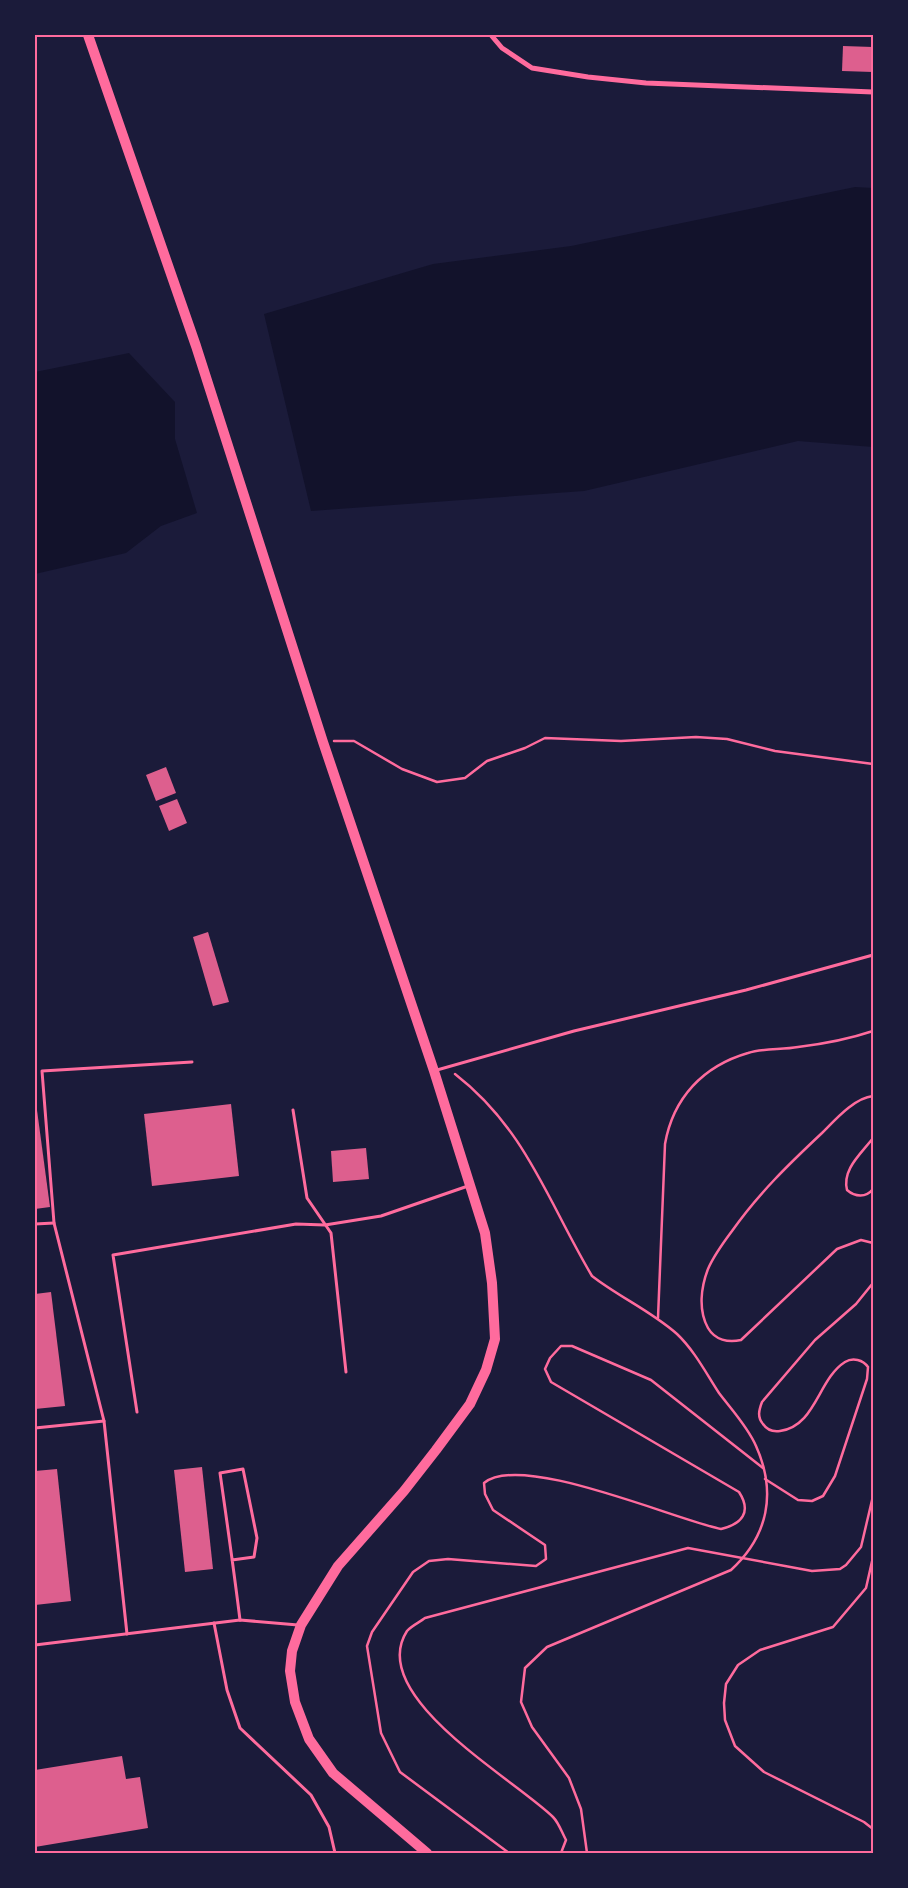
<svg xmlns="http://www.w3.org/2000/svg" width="908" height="1888" font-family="'Golos Text',sans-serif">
<rect width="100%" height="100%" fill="#1b1b3a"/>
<g fill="#12122b">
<path d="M 855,187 L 873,188 L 873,447 L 798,441 L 584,491 L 311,511 L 264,314 L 433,264 L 571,246 Z"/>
<path d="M 129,353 L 175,402 L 175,439 L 197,513 L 161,526 L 126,553 L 35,574 L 35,372 Z"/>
</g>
<g fill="#dd5f8e">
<path d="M 843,46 L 873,47 L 873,72 L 842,71 Z"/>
<path d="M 166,767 L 176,793 L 156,801 L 146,775 Z"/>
<path d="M 177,799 L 187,823 L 169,831 L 159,806 Z"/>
<path d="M 208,932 L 229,1002 L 213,1006 L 193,937 Z"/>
<path d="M 35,1095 L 50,1207 L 35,1209 Z"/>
<path d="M 231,1104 L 239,1176 L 152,1186 L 144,1114 Z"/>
<path d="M 366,1148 L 369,1179 L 333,1182 L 331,1151 Z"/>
<path d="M 51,1292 L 65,1406 L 35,1409 L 35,1294 Z"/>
<path d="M 202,1467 L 213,1569 L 185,1572 L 174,1470 Z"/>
<path d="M 57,1469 L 71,1601 L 35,1605 L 35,1471 Z"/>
<path d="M 122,1756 L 126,1779 L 140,1777 L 148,1828 L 35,1847 L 35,1770 Z"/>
</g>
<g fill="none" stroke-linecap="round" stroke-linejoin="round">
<g stroke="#ff6b9d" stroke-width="2.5">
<path d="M 334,741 L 354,741 L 402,769 L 437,782 L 465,778 L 487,761 L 525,748 L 545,738 L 621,741 L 696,737 L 727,739 L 775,751 L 873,764"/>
<path d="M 455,1074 C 526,1129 548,1202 592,1276 C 619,1297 651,1311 677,1334 C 694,1350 706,1373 719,1393 C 731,1409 748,1427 756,1446 C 777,1493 768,1536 731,1570 L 547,1647 L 525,1668 L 521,1702 L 532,1727 L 569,1778 L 581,1809 L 587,1853"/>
<path d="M 873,1096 C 854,1098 835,1120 822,1133 C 789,1164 758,1194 732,1231 C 723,1243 714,1255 708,1269 C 701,1287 698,1310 708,1328 C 715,1340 728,1343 741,1340 L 837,1249 L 861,1240 L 873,1243"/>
<path d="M 873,1138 C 861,1154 842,1169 847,1190 C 855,1197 866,1198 873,1189"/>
<path d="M 658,1318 L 665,1144 C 673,1098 703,1066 748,1053 C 763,1048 782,1050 798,1047 C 823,1044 849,1039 873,1031"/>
<path d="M 765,1479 L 798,1500 L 812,1501 L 823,1496 L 835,1476 L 867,1379 L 868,1367 C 863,1360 853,1357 845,1362 C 818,1379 816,1426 780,1431 C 773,1432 767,1430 763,1424 C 757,1417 759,1410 762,1402 L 815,1340 L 856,1304 L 873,1283"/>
<path d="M 873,1557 L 866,1588 L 833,1627 L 760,1650 L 738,1665 L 726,1684 L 724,1703 L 725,1720 L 735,1746 L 764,1772 L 864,1822 L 873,1829"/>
<path d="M 509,1853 L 400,1772 L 381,1733 L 367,1646 L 372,1632 L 413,1572 L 429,1561 L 448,1559 L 536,1566 L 546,1559 L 545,1545 L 493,1510 L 485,1494 L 484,1483 C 521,1452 673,1519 721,1529 C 742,1524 752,1512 739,1492 L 551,1382 L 545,1369 L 550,1358 L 561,1346 L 572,1346 L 651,1380 L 763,1468"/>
<path d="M 561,1853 L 566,1840 C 562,1833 559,1823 553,1817 C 516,1780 365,1696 407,1631 C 411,1626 420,1622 425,1618 L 688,1548 L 812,1571 L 840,1569 L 846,1565 L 861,1547 L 873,1496"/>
</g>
<g stroke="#ff6b9d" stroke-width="3">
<path d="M 437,1070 L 574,1031 L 746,990 L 873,955"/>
<path d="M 293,1110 L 307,1198 L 331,1233 L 346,1372"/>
<path d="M 35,1224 L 54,1223"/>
<path d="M 137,1412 L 113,1255 L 296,1224 L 325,1225 L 381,1216 L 468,1186"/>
<path d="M 35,1428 L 104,1421"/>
<path d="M 232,1560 L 254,1557 L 257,1538 L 243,1469 L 220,1473 C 227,1522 234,1571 240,1620"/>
<path d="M 214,1623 L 227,1690 L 240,1728 L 311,1795 L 329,1827 L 335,1853"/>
<path d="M 127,1634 L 104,1421 L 54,1223 L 42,1071 L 192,1062"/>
<path d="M 35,1645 L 240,1620 L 298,1625"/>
</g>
<path stroke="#ff6b9d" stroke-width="5" d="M 491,35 L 502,48 L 532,68 L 588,77 L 646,83 L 873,92"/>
<path stroke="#ff6b9d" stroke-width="10" d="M 88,35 L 196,346 L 323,742 L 434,1071 L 485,1233 L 492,1283 L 495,1339 L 486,1370 L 470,1404 L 436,1450 L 404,1491 L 338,1566 L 301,1625 L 292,1651 L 290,1671 L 295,1702 L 309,1739 L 333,1773 L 427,1853"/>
</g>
<rect width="908" height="1888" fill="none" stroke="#1b1b3a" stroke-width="72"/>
<rect x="36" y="36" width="836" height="1816" fill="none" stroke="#ff6b9d" stroke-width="2"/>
</svg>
